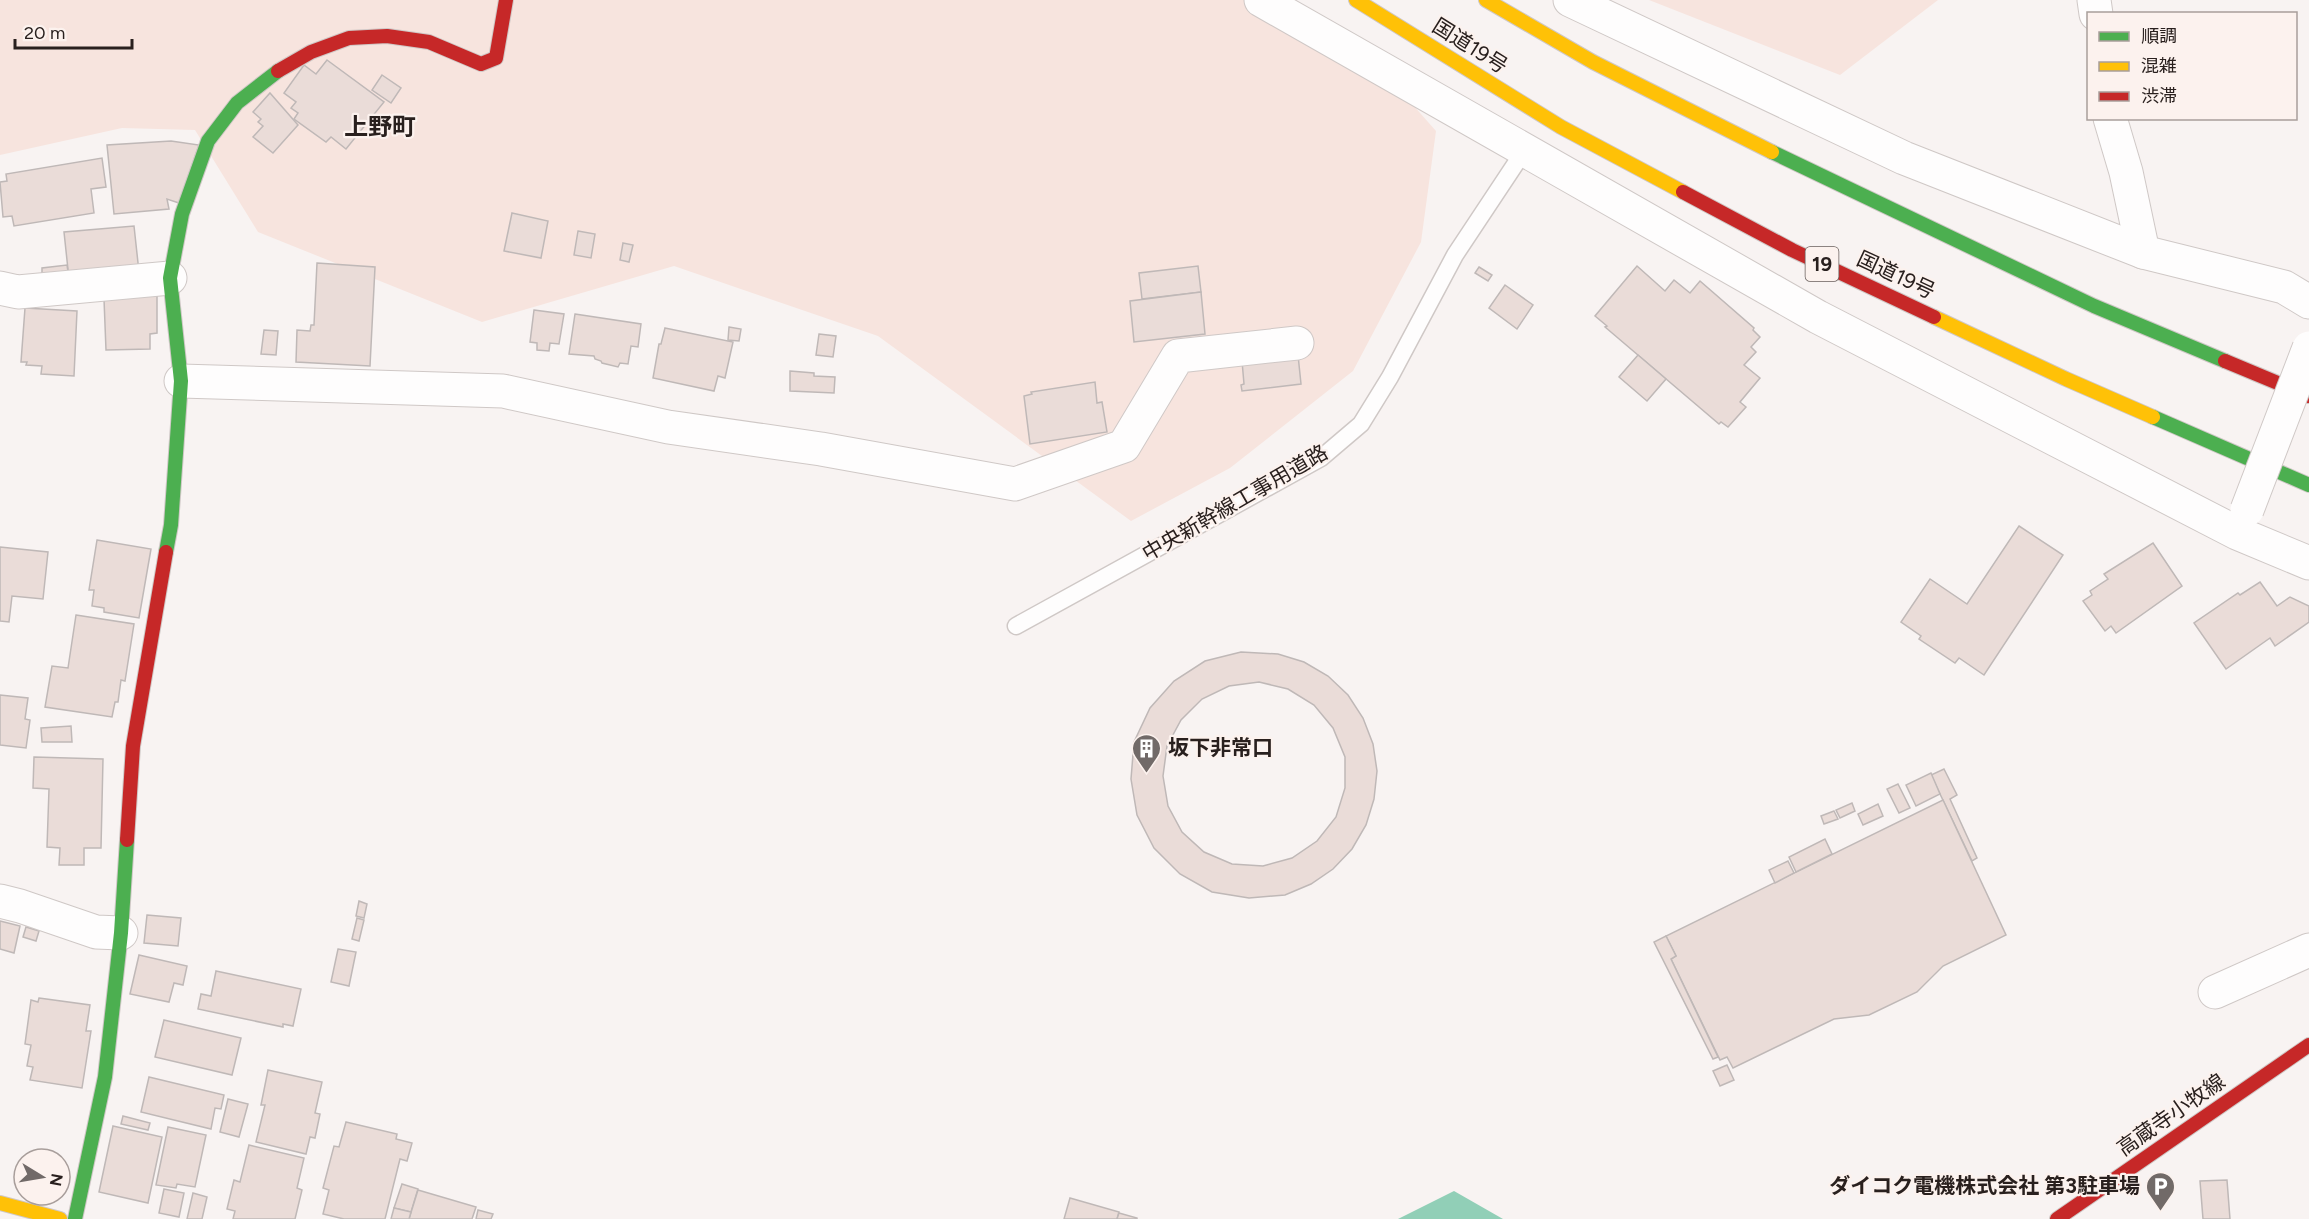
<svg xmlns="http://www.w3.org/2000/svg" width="2309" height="1219" font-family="Figtree,'Noto Sans JP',sans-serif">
<rect width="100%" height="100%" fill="#f8f3f2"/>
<g fill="#f7e4de">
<path d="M 0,0 L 1282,0 L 1358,43 L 1436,131 L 1421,242 L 1353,371 L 1230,468 L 1131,521 L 878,336 L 674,266 L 482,322 L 258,232 L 195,130 L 122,128 L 0,155 Z"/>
<path d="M 1649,0 L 1938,0 L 1840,75 Z"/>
</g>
<path fill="#91cfb7" d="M 1454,1191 L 1503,1219 L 1398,1219 Z"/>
<g fill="#eadcd8" stroke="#bfb8b7" stroke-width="1.5" fill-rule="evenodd">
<path d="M 327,60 L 384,102 L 346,149 L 331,137 L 326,142 L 294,119 L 298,113 L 291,108 L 296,102 L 284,93 L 304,65 L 316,74 Z"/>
<path d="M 382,75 L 401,88 L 391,103 L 372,90 Z"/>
<path d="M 270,93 L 298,125 L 273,153 L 253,137 L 263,126 L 258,122 L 261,119 L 253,112 Z"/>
<path d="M 171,141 L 199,145 L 179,203 L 167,199 L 169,209 L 114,214 L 107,145 Z"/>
<path d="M 102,158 L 106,187 L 91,189 L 94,213 L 14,226 L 12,216 L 3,217 L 0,182 L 7,181 L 6,174 Z"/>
<path d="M 512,213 L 548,221 L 541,258 L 504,251 Z"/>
<path d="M 134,226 L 139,272 L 69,279 L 64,232 Z"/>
<path d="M 578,231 L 595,234 L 591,258 L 574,255 Z"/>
<path d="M 623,243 L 633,245 L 629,262 L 620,260 Z"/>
<path d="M 317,263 L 375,267 L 370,366 L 296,362 L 297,330 L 310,331 L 311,325 L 314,325 Z"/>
<path d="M 67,265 L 69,279 L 42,281 L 42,268 Z"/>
<path d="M 1198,266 L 1201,292 L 1142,299 L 1139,273 Z"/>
<path d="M 1637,266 L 1665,291 L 1674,280 L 1690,293 L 1700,281 L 1754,328 L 1753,330 L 1760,337 L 1751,347 L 1756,352 L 1744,365 L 1760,378 L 1740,402 L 1746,407 L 1728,427 L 1721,422 L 1719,424 L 1605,327 L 1607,326 L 1595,316 Z"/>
<path d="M 1479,267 L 1492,275 L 1488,281 L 1475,273 Z"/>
<path d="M 1505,285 L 1533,305 L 1517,329 L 1489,308 Z"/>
<path d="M 157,289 L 157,333 L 150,334 L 150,349 L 106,350 L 104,299 Z"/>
<path d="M 1201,292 L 1205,334 L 1134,342 L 1130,301 Z"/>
<path d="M 25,308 L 77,311 L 74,376 L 41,374 L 42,366 L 26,365 L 27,362 L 21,362 Z"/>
<path d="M 534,310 L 564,314 L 559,344 L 550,343 L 549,351 L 537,350 L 537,343 L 530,342 Z"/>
<path d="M 575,314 L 641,324 L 638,347 L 631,346 L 628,364 L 620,363 L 618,367 L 602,363 L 601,361 L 595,359 L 594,356 L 569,354 Z"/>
<path d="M 729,327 L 741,329 L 739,341 L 728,340 Z"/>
<path d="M 665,328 L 733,342 L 725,378 L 718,376 L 714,391 L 653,378 L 659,344 L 661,344 Z"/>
<path d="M 264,330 L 278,331 L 276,355 L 261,354 Z"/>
<path d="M 819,334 L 836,336 L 833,357 L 816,355 Z"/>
<path d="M 1298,355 L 1301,384 L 1242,391 L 1241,385 L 1244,384 L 1242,361 Z"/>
<path d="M 1638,355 L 1666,379 L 1647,401 L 1619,377 Z"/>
<path d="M 790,371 L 814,373 L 814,376 L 835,377 L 834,393 L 790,391 Z"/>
<path d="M 1095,382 L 1097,403 L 1102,402 L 1107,432 L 1030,444 L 1024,396 L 1032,394 L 1031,392 Z"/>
<path d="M 2019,526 L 2063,555 L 1984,675 L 1959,658 L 1955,663 L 1919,639 L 1921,636 L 1901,622 L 1930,579 L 1967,604 Z"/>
<path d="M 97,540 L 151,549 L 139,618 L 104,612 L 104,608 L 92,606 L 94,590 L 89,590 Z"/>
<path d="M 2153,543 L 2182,586 L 2116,633 L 2111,626 L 2105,631 L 2083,601 L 2092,595 L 2090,591 L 2108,579 L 2104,574 Z"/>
<path d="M 0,547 L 48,552 L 43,599 L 12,596 L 9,622 L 0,621 Z"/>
<path d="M 2260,582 L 2277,606 L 2290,597 L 2309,606 L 2309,622 L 2275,646 L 2270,638 L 2226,669 L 2194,623 L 2238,593 L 2240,595 Z"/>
<path d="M 76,615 L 134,624 L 125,681 L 121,680 L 118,702 L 115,702 L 112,717 L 45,707 L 52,666 L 68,668 Z"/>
<path d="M 1241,652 L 1278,654 L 1304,662 L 1328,676 L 1348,695 L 1363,718 L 1373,744 L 1377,771 L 1374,799 L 1366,825 L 1352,849 L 1333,869 L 1311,884 L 1285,895 L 1249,898 L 1212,892 L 1180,874 L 1154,848 L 1137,815 L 1131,779 L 1134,742 L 1150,708 L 1174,681 L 1205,661 ZM 1259,682 L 1288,689 L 1314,705 L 1333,728 L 1345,757 L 1345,788 L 1336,817 L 1317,841 L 1292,858 L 1263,866 L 1232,864 L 1204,852 L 1182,832 L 1168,806 L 1163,776 L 1167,746 L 1181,720 L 1202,699 L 1229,686 Z"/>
<path d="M 0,695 L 28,698 L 25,719 L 30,720 L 26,748 L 0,745 Z"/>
<path d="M 71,726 L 72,742 L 42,742 L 41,728 Z"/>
<path d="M 34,757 L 103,759 L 101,848 L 84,848 L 84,865 L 59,865 L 60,848 L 47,847 L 49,789 L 33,788 Z"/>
<path d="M 1944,769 L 1957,795 L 1950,799 L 1977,858 L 1972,861 L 1931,775 Z"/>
<path d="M 1931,773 L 1940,794 L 1916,806 L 1906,785 Z"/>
<path d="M 1898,784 L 1910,808 L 1899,813 L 1887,789 Z"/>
<path d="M 1943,800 L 2006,935 L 1943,966 L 1917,992 L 1869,1015 L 1834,1019 L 1733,1068 L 1727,1057 L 1720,1060 L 1671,959 L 1676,956 L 1666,936 Z"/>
<path d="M 1852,803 L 1855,811 L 1840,818 L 1836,810 Z"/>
<path d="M 1878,804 L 1883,816 L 1863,825 L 1858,814 Z"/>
<path d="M 1834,811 L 1838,819 L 1824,824 L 1821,816 Z"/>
<path d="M 1825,839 L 1832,854 L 1796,872 L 1789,857 Z"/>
<path d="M 1788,861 L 1794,873 L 1775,883 L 1769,870 Z"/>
<path d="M 359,901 L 367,904 L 364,918 L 356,916 Z"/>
<path d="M 147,915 L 181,918 L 178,946 L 144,943 Z"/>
<path d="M 357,918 L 364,920 L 359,941 L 352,939 Z"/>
<path d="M 0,921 L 20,926 L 14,953 L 0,949 Z"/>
<path d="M 26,927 L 39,931 L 36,941 L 23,937 Z"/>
<path d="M 1666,936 L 1676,956 L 1671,959 L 1718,1057 L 1713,1059 L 1654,942 Z"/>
<path d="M 338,949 L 356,952 L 349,986 L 331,982 Z"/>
<path d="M 139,955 L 187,966 L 183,985 L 174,983 L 169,1002 L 130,994 Z"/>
<path d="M 216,971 L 301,989 L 293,1026 L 283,1024 L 283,1027 L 198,1009 L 201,994 L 211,996 Z"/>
<path d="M 39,998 L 90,1005 L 86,1031 L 91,1031 L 82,1088 L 30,1080 L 33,1067 L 27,1066 L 31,1045 L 25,1044 L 31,1000 L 38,1002 Z"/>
<path d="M 164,1020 L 241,1038 L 232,1075 L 155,1057 Z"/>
<path d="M 1727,1065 L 1734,1080 L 1720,1086 L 1713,1071 Z"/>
<path d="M 268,1070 L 322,1082 L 315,1113 L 320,1114 L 315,1138 L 310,1137 L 306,1154 L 256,1142 L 265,1105 L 261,1105 Z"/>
<path d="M 149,1077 L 224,1095 L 221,1109 L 215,1108 L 211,1129 L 141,1112 Z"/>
<path d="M 228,1099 L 248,1104 L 239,1137 L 220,1132 Z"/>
<path d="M 123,1116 L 150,1123 L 148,1130 L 121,1124 Z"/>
<path d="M 346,1122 L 397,1134 L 396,1139 L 412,1143 L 407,1161 L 400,1159 L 385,1219 L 344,1219 L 323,1214 L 329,1190 L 323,1188 L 334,1146 L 339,1147 Z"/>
<path d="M 113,1126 L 162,1137 L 148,1203 L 99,1192 Z"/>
<path d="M 168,1127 L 206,1135 L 195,1187 L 177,1184 L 176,1188 L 156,1185 Z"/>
<path d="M 249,1145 L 304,1158 L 297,1188 L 302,1190 L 295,1219 L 233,1219 L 235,1211 L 227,1209 L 234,1180 L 240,1182 Z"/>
<path d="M 2227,1180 L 2230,1219 L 2203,1219 L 2200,1181 Z"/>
<path d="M 402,1184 L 418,1189 L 411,1212 L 394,1208 Z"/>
<path d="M 164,1189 L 184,1193 L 179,1217 L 159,1213 Z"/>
<path d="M 418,1190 L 476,1207 L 472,1219 L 409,1219 Z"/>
<path d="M 193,1193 L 207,1197 L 202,1219 L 187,1219 Z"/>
<path d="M 1070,1198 L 1119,1212 L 1117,1219 L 1064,1219 Z"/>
<path d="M 394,1208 L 411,1212 L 409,1219 L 391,1219 Z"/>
<path d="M 478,1210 L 493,1214 L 491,1219 L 476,1219 Z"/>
<path d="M 1119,1213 L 1137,1218 L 1137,1219 L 1117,1219 Z"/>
</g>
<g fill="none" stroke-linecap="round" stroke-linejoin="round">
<defs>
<path id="lane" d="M 1016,626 L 1321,458 L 1361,424 L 1390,377 L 1455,255 L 1524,151"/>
<g id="street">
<path d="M 1261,0 L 1818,317 L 2237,533 L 2309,563"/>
<path d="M 1570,0 L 1904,158 L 2143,252 L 2284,287 L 2309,302"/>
<path d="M 2094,0 L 2096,14"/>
<path d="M 2110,118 L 2126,172 L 2143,252"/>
<path d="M 0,288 L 18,292 L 170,278"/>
<path d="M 181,381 L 503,391 L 668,427 L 821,449 L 1015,484 L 1124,446 L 1178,356 L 1297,343"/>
<path d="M 0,901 L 20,906 L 96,932 L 121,933"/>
<path d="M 2215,992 L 2309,950"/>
</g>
<g id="fast">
<path d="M 1772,152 L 2094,306 L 2225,361"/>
<path d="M 2153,417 L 2309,485"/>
<path d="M 166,552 L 171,525 L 181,381 L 170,278 L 182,214 L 208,141 L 237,103 L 278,71"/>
<path d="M 75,1219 L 105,1077 L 121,933 L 127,840"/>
</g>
<g id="slow">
<path d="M 1356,0 L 1561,127 L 1683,192"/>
<path d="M 1486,0 L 1593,62 L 1772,152"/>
<path d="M 1934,317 L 2066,379 L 2153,417"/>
<path d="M 0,1203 L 60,1219"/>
</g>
<g id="jam">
<path d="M 278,71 L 311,52 L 349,38 L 387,36 L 429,42 L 481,64 L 496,58 L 506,0"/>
<path d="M 1683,192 L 1792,250 L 1934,317"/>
<path d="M 2225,361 L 2309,396"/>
<path d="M 127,840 L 133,746 L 166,552"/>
<path d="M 2057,1219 L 2309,1045"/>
</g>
</defs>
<use href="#lane" stroke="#cfc8c6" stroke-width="19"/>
<use href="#street" stroke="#cfc8c6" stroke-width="35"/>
<use href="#fast" stroke="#cfc8c6" stroke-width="16"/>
<use href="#slow" stroke="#cfc8c6" stroke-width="16"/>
<use href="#jam" stroke="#cfc8c6" stroke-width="16"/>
<use href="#lane" stroke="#fefdfd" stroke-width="16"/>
<use href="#street" stroke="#fefdfd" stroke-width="33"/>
<use href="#fast" stroke="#4caf50" stroke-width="14"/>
<use href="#slow" stroke="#ffc107" stroke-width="14"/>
<use href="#jam" stroke="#c62828" stroke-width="14"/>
<defs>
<path id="street-bridge" d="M 2247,510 L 2309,348"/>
</defs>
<use href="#street-bridge" stroke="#cfc8c6" stroke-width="35" stroke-linecap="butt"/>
<use href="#street-bridge" stroke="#fefdfd" stroke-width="33"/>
</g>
<defs>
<symbol id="building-pin" viewBox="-11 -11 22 30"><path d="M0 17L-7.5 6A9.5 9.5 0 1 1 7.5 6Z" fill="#716a68" stroke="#fcf2ee"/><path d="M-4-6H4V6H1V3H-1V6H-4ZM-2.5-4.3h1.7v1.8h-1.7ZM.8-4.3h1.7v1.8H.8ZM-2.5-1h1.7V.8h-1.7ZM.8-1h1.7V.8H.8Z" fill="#fff"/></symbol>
<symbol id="parking-pin" viewBox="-11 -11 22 30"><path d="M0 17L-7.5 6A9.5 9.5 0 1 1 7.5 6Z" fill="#716a68" stroke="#fcf2ee"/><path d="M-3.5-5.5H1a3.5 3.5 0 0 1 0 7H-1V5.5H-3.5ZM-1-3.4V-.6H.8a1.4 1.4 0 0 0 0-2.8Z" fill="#fff"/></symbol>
</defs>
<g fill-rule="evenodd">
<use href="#building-pin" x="1130" y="732" width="33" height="45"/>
<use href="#parking-pin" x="2144" y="1170" width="33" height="45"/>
</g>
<g text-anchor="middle" stroke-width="4.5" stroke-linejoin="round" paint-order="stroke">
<rect fill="#fcf2ee" stroke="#685f5c" stroke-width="1.5" x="1805.5" y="247" width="33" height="34" rx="4.5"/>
<g font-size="20" font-weight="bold" fill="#29201e">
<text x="1822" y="271">19</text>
</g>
<g font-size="21" fill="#29201e" stroke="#fcf2ee">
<text transform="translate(1470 46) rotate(32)" y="7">国道19号</text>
<text transform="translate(1896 275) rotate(25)" y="7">国道19号</text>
<text transform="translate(1235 503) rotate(-30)" y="7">中央新幹線工事用道路</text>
<text transform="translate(2171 1115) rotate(-35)" y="7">高蔵寺小牧線</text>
</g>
<g font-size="21" font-weight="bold" fill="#29201e" stroke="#fcf2ee" text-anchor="start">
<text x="1168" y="755">坂下非常口</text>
<text x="2140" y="1193" text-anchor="end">ダイコク電機株式会社 第3駐車場</text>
</g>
<g font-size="24" font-weight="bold" fill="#29201e" stroke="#fcf2ee">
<text x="380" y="135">上野町</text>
</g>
</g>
<rect x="2087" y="12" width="210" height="108" fill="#fcf2ee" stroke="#a89e9b" stroke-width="1.5"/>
<rect x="2099" y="32" width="30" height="9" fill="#4caf50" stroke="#a89e9b" stroke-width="1.5"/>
<text x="2141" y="42" font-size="18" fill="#29201e">順調</text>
<rect x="2099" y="62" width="30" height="9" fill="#ffc107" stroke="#a89e9b" stroke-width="1.5"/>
<text x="2141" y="72" font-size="18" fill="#29201e">混雑</text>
<rect x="2099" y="92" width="30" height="9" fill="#c62828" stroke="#a89e9b" stroke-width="1.5"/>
<text x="2141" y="102" font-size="18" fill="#29201e">渋滞</text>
<g transform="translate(42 1177) rotate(101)"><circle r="28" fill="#fcf2ee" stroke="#a89e9b" stroke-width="1.5"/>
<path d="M0-4.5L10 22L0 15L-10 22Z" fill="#716a68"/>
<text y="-9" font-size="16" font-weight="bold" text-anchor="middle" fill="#29201e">N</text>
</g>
<path d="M15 39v9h117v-9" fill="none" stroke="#29201e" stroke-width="3"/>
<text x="24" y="39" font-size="18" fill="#29201e" stroke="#fcf2ee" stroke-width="4.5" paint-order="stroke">20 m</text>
</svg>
